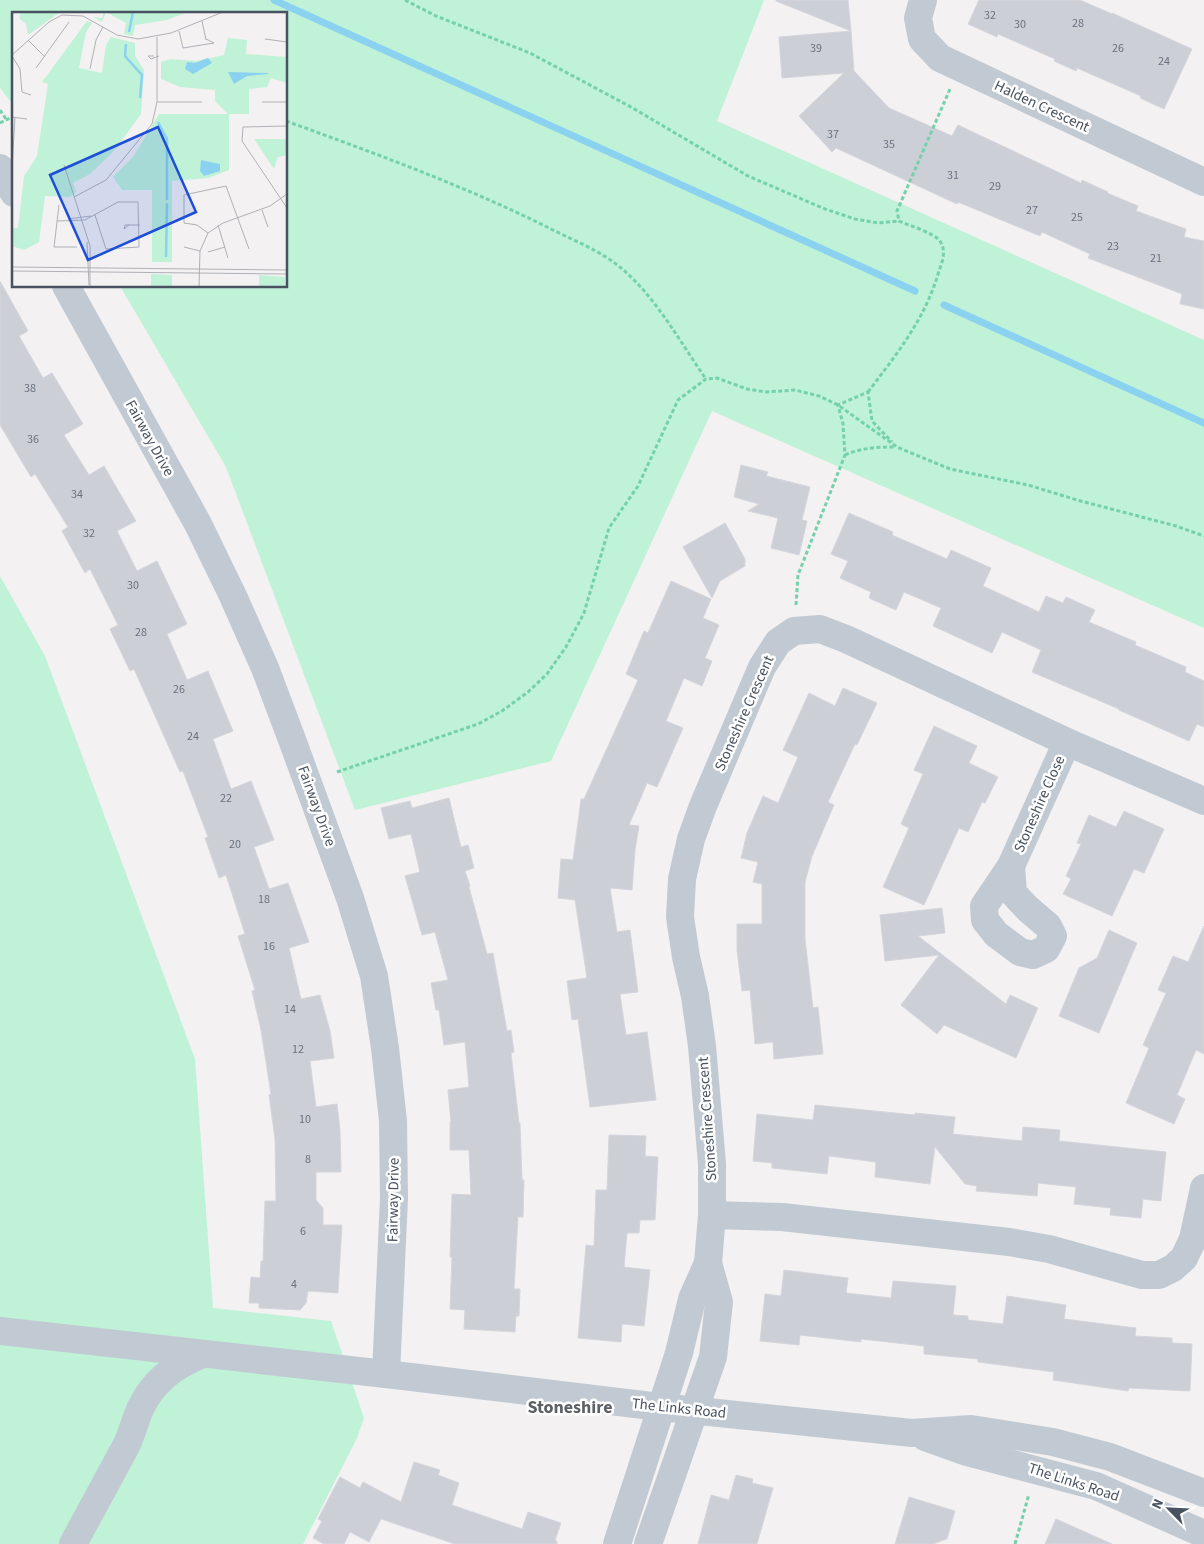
<svg xmlns="http://www.w3.org/2000/svg" width="1204" height="1544" font-family="'Source Sans 3',sans-serif">
<rect width="100%" height="100%" fill="#f3f1f1"/>
<g fill="#bff2d7">
<path d="M 0,0 L 764,0 L 717,121 L 1204,340 L 1204,628 L 712,411 L 551,761 L 355,810 L 226,467 L 120,286 L 286,286 L 286,14 L 14,14 L 14,106 L 0,88 Z"/>
<path d="M 0,576 L 45,656 L 195,1059 L 213,1308 L 331,1321 L 364,1418 L 357,1438 L 303,1544 L 0,1544 Z"/>
</g>
<g fill="none" stroke-linecap="round" stroke-linejoin="round">
<g stroke="#8ad2f0" stroke-width="7">
<path d="M 274,0 L 915,291"/>
<path d="M 944,305 L 1204,423"/>
</g>
</g>
<g fill="#cdcfd6" stroke="#d5d6dd">
<path d="M 776,0 L 848,0 L 851,31 L 776,1 Z"/>
<path d="M 979,0 L 1080,0 L 1112,14 L 1112,13 L 1192,49 L 1164,109 L 1140,98 L 1141,96 L 1077,68 L 1076,71 L 1054,61 L 1055,59 L 998,34 L 997,37 L 968,24 Z"/>
<path d="M 851,31 L 854,71 L 889,108 L 952,136 L 958,125 L 1081,183 L 1082,180 L 1108,192 L 1107,193 L 1138,206 L 1136,211 L 1186,229 L 1184,237 L 1204,241 L 1204,309 L 1180,304 L 1182,294 L 1088,258 L 1090,254 L 1042,232 L 1040,236 L 958,202 L 957,204 L 836,148 L 832,152 L 799,116 L 844,73 L 782,78 L 779,37 Z"/>
<path d="M 0,281 L 28,331 L 19,336 L 43,378 L 52,373 L 83,424 L 64,435 L 89,475 L 104,466 L 136,521 L 117,531 L 137,571 L 157,561 L 187,624 L 167,634 L 187,680 L 208,671 L 233,731 L 213,739 L 231,789 L 251,781 L 274,840 L 254,847 L 269,889 L 288,883 L 309,942 L 289,948 L 301,999 L 320,995 L 330,1031 L 334,1058 L 310,1061 L 316,1107 L 337,1104 L 340,1130 L 341,1172 L 316,1172 L 316,1200 L 323,1208 L 323,1225 L 342,1225 L 338,1293 L 308,1291 L 306,1303 L 300,1310 L 259,1308 L 259,1303 L 249,1303 L 251,1277 L 260,1278 L 261,1261 L 263,1261 L 265,1201 L 276,1201 L 275,1139 L 269,1095 L 271,1094 L 261,1030 L 252,991 L 255,990 L 238,936 L 245,934 L 226,875 L 219,878 L 205,838 L 208,837 L 183,771 L 180,772 L 134,669 L 130,671 L 110,629 L 118,625 L 90,569 L 85,573 L 62,531 L 68,527 L 35,474 L 31,477 L 0,425 Z"/>
<path d="M 741,465 L 768,472 L 766,476 L 810,487 L 802,520 L 807,521 L 799,555 L 771,548 L 778,518 L 748,511 L 759,504 L 734,497 Z"/>
<path d="M 849,513 L 893,532 L 892,535 L 947,559 L 951,550 L 991,568 L 983,586 L 1039,612 L 1046,596 L 1063,603 L 1066,597 L 1095,610 L 1089,622 L 1136,642 L 1135,645 L 1186,667 L 1185,672 L 1204,681 L 1204,727 L 1197,724 L 1189,741 L 1119,710 L 1119,709 L 1032,672 L 1041,650 L 1002,632 L 992,653 L 933,626 L 941,608 L 904,592 L 896,610 L 869,598 L 871,592 L 840,578 L 848,561 L 831,554 Z"/>
<path d="M 725,523 L 745,559 L 745,566 L 720,581 L 712,598 L 683,547 Z"/>
<path d="M 671,581 L 711,599 L 703,618 L 719,625 L 705,658 L 712,661 L 702,686 L 684,678 L 666,721 L 683,728 L 657,787 L 647,783 L 629,825 L 639,826 L 635,850 L 632,890 L 610,888 L 617,932 L 630,930 L 638,992 L 620,994 L 626,1035 L 647,1032 L 656,1100 L 590,1107 L 578,1019 L 572,1020 L 567,981 L 587,978 L 575,900 L 558,898 L 561,859 L 573,860 L 581,799 L 584,799 L 638,680 L 626,674 L 644,631 L 648,633 Z"/>
<path d="M 843,688 L 877,703 L 857,745 L 855,744 L 828,802 L 834,805 L 812,856 L 805,882 L 805,939 L 813,1008 L 818,1007 L 823,1054 L 774,1059 L 773,1042 L 755,1044 L 750,990 L 742,991 L 737,950 L 737,924 L 762,924 L 762,884 L 753,882 L 758,862 L 741,858 L 747,833 L 763,796 L 778,803 L 798,757 L 783,750 L 809,693 L 835,706 Z"/>
<path d="M 934,726 L 977,746 L 969,763 L 998,777 L 985,803 L 982,802 L 968,832 L 959,828 L 924,905 L 883,887 L 909,828 L 901,824 L 923,774 L 914,770 Z"/>
<path d="M 449,798 L 461,847 L 468,845 L 474,868 L 465,871 L 470,886 L 469,887 L 487,954 L 493,953 L 507,1031 L 511,1030 L 514,1052 L 511,1053 L 519,1123 L 520,1123 L 522,1180 L 524,1180 L 523,1217 L 518,1217 L 514,1289 L 520,1289 L 519,1316 L 516,1316 L 515,1332 L 464,1329 L 465,1310 L 450,1309 L 452,1257 L 450,1257 L 452,1194 L 471,1195 L 469,1150 L 450,1150 L 450,1122 L 451,1122 L 448,1090 L 469,1087 L 465,1042 L 444,1045 L 439,1010 L 436,1010 L 431,983 L 448,980 L 435,932 L 422,935 L 405,876 L 420,872 L 411,834 L 389,839 L 381,808 L 410,801 L 412,808 Z"/>
<path d="M 1124,811 L 1164,829 L 1144,873 L 1134,869 L 1112,916 L 1063,894 L 1071,879 L 1066,876 L 1081,844 L 1077,843 L 1089,815 L 1116,827 Z"/>
<path d="M 942,908 L 945,933 L 918,936 L 1006,1004 L 1010,995 L 1038,1008 L 1016,1058 L 944,1025 L 937,1034 L 901,1005 L 939,955 L 885,961 L 880,915 Z"/>
<path d="M 1204,926 L 1204,1054 L 1196,1050 L 1177,1095 L 1185,1099 L 1174,1124 L 1126,1103 L 1149,1048 L 1143,1045 L 1166,993 L 1158,990 L 1173,956 L 1188,962 Z"/>
<path d="M 1109,930 L 1137,943 L 1099,1033 L 1059,1016 L 1079,968 L 1097,958 Z"/>
<path d="M 815,1105 L 915,1115 L 915,1113 L 955,1117 L 953,1134 L 1022,1141 L 1023,1127 L 1060,1130 L 1059,1141 L 1166,1152 L 1161,1201 L 1143,1199 L 1141,1218 L 1110,1215 L 1111,1208 L 1074,1204 L 1076,1187 L 1038,1183 L 1037,1196 L 976,1191 L 977,1186 L 965,1184 L 935,1147 L 930,1184 L 875,1177 L 876,1162 L 829,1156 L 827,1174 L 772,1168 L 772,1163 L 753,1161 L 757,1114 L 813,1120 Z"/>
<path d="M 609,1135 L 646,1136 L 645,1156 L 658,1157 L 655,1220 L 640,1220 L 639,1233 L 627,1233 L 624,1267 L 650,1270 L 644,1326 L 622,1324 L 621,1342 L 578,1338 L 586,1245 L 594,1246 L 596,1190 L 607,1190 Z"/>
<path d="M 784,1270 L 848,1278 L 846,1293 L 891,1298 L 893,1281 L 956,1286 L 953,1315 L 968,1316 L 968,1320 L 1003,1324 L 1007,1296 L 1066,1305 L 1064,1319 L 1136,1328 L 1135,1336 L 1172,1338 L 1172,1343 L 1192,1344 L 1190,1391 L 1129,1388 L 1128,1391 L 1053,1380 L 1054,1372 L 978,1362 L 978,1359 L 924,1354 L 924,1346 L 861,1339 L 861,1342 L 800,1335 L 799,1345 L 760,1341 L 765,1294 L 781,1296 Z"/>
<path d="M 414,1462 L 440,1470 L 438,1475 L 459,1483 L 452,1505 L 522,1529 L 528,1512 L 561,1523 L 555,1540 L 557,1541 L 557,1544 L 455,1544 L 381,1519 L 369,1542 L 350,1532 L 344,1544 L 324,1544 L 313,1538 L 322,1521 L 318,1519 L 340,1477 L 360,1488 L 363,1482 L 401,1502 Z"/>
<path d="M 736,1475 L 753,1479 L 752,1483 L 773,1488 L 757,1544 L 698,1544 L 711,1495 L 729,1500 Z"/>
<path d="M 909,1497 L 955,1511 L 947,1539 L 933,1544 L 895,1544 Z"/>
<path d="M 1056,1519 L 1112,1544 L 1045,1544 Z"/>
</g>
<g fill="none" stroke-linecap="round" stroke-linejoin="round">
<g stroke="#75d1ac" stroke-width="3" stroke-dasharray="4 2.5" stroke-linecap="butt">
<path d="M 405,0 L 436,16 L 530,53 L 631,107 L 748,176 L 825,209 L 855,219 L 878,223 L 899,221"/>
<path d="M 0,110 L 6,119"/>
<path d="M 286,121 C 374,153 462,185 545,226 C 570,239 600,250 621,268 C 656,297 680,342 706,379"/>
<path d="M 0,123 L 14,116"/>
<path d="M 868,392 C 896,355 925,319 938,274 C 942,262 947,252 940,241 C 934,233 908,225 899,221 L 897,211 L 950,89"/>
<path d="M 845,455 C 861,448 877,447 895,447"/>
<path d="M 796,605 L 798,575 L 845,455 L 843,424 L 838,405 L 868,392 L 872,421 L 892,442"/>
<path d="M 337,772 L 478,724 L 502,711 L 528,692 L 547,674 L 566,647 L 584,613 L 609,528 L 638,486 L 678,400 L 706,379 L 717,378 L 747,389 L 766,392 L 795,390 L 819,396 L 838,405 L 897,447 L 950,469 L 1028,485 L 1077,500 L 1176,526 L 1204,536"/>
<path d="M 1015,1544 L 1029,1494"/>
</g>
<g stroke="#c1cad3" stroke-width="28">
<path d="M 923,0 L 918,18 L 922,39 L 940,58 L 1204,182"/>
<path d="M 0,168 L 14,193"/>
<path d="M 66,286 L 198,524 L 233,596 L 265,668 L 294,745 L 350,898 L 374,976 L 385,1048 L 393,1121 L 394,1198 L 386,1374"/>
<path d="M 1011,866 L 1013,893 L 1028,909 L 1048,926 L 1053,936 L 1046,949 L 1033,955 L 1020,952 L 996,934 L 985,920 L 984,906 L 1011,866 L 1067,742"/>
<path d="M 712,1215 L 782,1217 L 1009,1242 L 1049,1249 L 1142,1275 L 1159,1275 L 1173,1268 L 1184,1258 L 1193,1239 L 1204,1188"/>
<path d="M 0,1331 L 386,1374 L 660,1407 L 912,1433 L 971,1429 L 1053,1442 L 1110,1457 L 1204,1493"/>
<path d="M 925,1437 L 967,1452 L 1096,1486 L 1204,1534"/>
<path d="M 73,1544 C 91,1511 108,1479 126,1446 C 132,1434 135,1420 141,1407 C 154,1380 177,1364 203,1354"/>
<path d="M 617,1544 L 679,1353 L 692,1299 L 708,1263"/>
<path d="M 648,1544 L 713,1357 L 719,1302 L 708,1263 L 712,1215 L 712,1164 L 702,1046 L 695,996 L 686,957 L 680,917 L 682,879 L 691,839 L 703,806 L 762,667 L 778,642 L 794,631 L 820,629 L 846,639 L 1067,742 L 1204,801"/>
</g>
</g>
<g text-anchor="middle" stroke-width="5" stroke-linejoin="round" paint-order="stroke">
<g font-size="12" fill="#69717e">
<text x="990" y="19">32</text>
<text x="1078" y="27">28</text>
<text x="1020" y="28">30</text>
<text x="816" y="52">39</text>
<text x="1118" y="52">26</text>
<text x="1164" y="65">24</text>
<text x="833" y="138">37</text>
<text x="889" y="148">35</text>
<text x="953" y="179">31</text>
<text x="995" y="190">29</text>
<text x="1032" y="214">27</text>
<text x="1077" y="221">25</text>
<text x="1113" y="250">23</text>
<text x="1156" y="262">21</text>
<text x="30" y="392">38</text>
<text x="33" y="443">36</text>
<text x="77" y="498">34</text>
<text x="89" y="537">32</text>
<text x="133" y="589">30</text>
<text x="141" y="636">28</text>
<text x="179" y="693">26</text>
<text x="193" y="740">24</text>
<text x="226" y="802">22</text>
<text x="235" y="848">20</text>
<text x="264" y="903">18</text>
<text x="269" y="950">16</text>
<text x="290" y="1013">14</text>
<text x="298" y="1053">12</text>
<text x="305" y="1123">10</text>
<text x="308" y="1163">8</text>
<text x="303" y="1235">6</text>
<text x="294" y="1288">4</text>
</g>
<g font-size="15" fill="#485260" stroke="#fff">
<text transform="translate(1042 106) rotate(25)" y="5">Halden Crescent</text>
<text transform="translate(150 438) rotate(61)" y="5">Fairway Drive</text>
<text transform="translate(744 713) rotate(-66)" y="5">Stoneshire Crescent</text>
<text transform="translate(1039 804) rotate(-66)" y="5">Stoneshire Close</text>
<text transform="translate(317 806) rotate(70)" y="5">Fairway Drive</text>
<text transform="translate(707 1119) rotate(-94)" y="5">Stoneshire Crescent</text>
<text transform="translate(393 1200) rotate(-89)" y="5">Fairway Drive</text>
<text transform="translate(679 1408) rotate(6)" y="5">The Links Road</text>
<text transform="translate(1074 1482) rotate(18)" y="5">The Links Road</text>
</g>
<g font-size="18" font-weight="bold" fill="#5d6066" stroke="#fff">
<text x="570" y="1413">Stoneshire</text>
</g>
</g>
<g transform="translate(12 12)">
<rect width="275" height="275" fill="#f3f1f1"/>
<path d="M 9,0 L 48,0 L 16,23 L 14,12 L 7,6 ZM 92,0 L 176,0 L 155,8 L 123,13 L 121,24 L 112,22 L 114,11 L 94,0 L 90,10 L 81,5 L 90,6 ZM 75,9 L 80,11 L 74,20 L 67,56 L 90,61 L 94,33 L 99,25 L 123,31 L 123,44 L 132,58 L 129,102 L 102,139 L 78,162 L 61,171 L 64,180 L 58,185 L 33,184 L 27,230 L 12,238 L 0,234 L 0,216 L 6,216 L 12,164 L 25,144 L 36,72 L 30,70 ZM 216,26 L 235,28 L 234,42 L 275,45 L 275,71 L 259,66 L 255,75 L 237,77 L 237,102 L 217,102 L 217,158 L 196,166 L 160,169 L 160,250 L 140,250 L 140,178 L 110,178 L 101,165 L 121,145 L 147,102 L 216,102 L 203,89 L 203,78 L 168,75 L 149,67 L 149,50 L 159,47 L 184,49 L 212,43 ZM 242,127 L 275,127 L 275,143 L 266,145 L 262,157 ZM 139,262 L 160,263 L 160,275 L 139,275 ZM 247,263 L 273,265 L 274,275 L 247,275 Z" fill="#bff2d7"/>
<path d="M 196,46 L 200,51 L 181,62 L 173,57 L 175,50 L 183,51 ZM 216,60 L 256,61 L 256,62 L 235,64 L 222,72 ZM 189,148 L 208,152 L 208,159 L 192,164 L 188,159 Z" fill="#8ad2f0"/>
<path fill="none" stroke="#8ad2f0" stroke-width="2.5" d="M 117,20 L 121,0M 114,32 L 113,44 L 130,63 L 128,86M 146,110 L 155,127 L 155,188M 154,245 L 155,191"/>
<path fill="none" stroke="#afb1b7" stroke-width="1" d="M 190,9 L 194,28M 167,19 L 171,36 L 202,31 L 194,27M 253,27 L 275,30M 16,28 L 33,45M 0,43 L 37,10 L 50,3 L 71,4 L 105,23 L 126,27 L 159,21 L 211,0M 0,44 L 8,57 L 10,80 L 19,83M 142,44 L 136,44 L 139,47 L 147,44M 24,56 L 57,10M 78,57 L 84,28 L 91,15M 145,90 L 190,90M 250,90 L 275,90M 0,105 L 15,107M 275,114 L 231,115 L 230,129 L 275,196M 52,153 L 78,234 L 78,274M 0,156 L 3,105M 62,185 L 94,168 L 140,112 L 145,90 L 145,25M 47,193 L 42,235 L 65,235M 250,198 L 256,215M 56,207 L 79,204M 45,209 L 73,208 L 106,190 L 126,190 L 127,235 L 94,237 L 83,203M 117,213 L 112,217 L 113,213 L 128,213M 206,213 L 216,246M 196,221 L 185,213 L 172,211 L 172,183 L 214,174 L 237,237M 75,230 L 77,273M 172,235 L 188,239M 196,240 L 213,235M 0,255 L 275,258M 0,259 L 275,262M 187,275 L 188,239 L 196,221 L 211,211 L 258,194 L 275,182"/>
<path fill="#1d4ed8" fill-opacity="0.15" stroke="#1d4ed8" stroke-width="2.5" d="M 146,115 L 184,200 L 76,248 L 38,163 Z"/>
<rect width="275" height="275" fill="none" stroke="#485260" stroke-width="2.5"/>
</g>
<g transform="translate(1169 1509) rotate(294)" stroke="#ffffff" stroke-width="4" paint-order="stroke">
<path d="M0-4L9 19L0 12L-9 19Z" fill="#485260"/>
<text y="-8" font-size="14" font-weight="bold" text-anchor="middle" fill="#485260">N</text>
</g>
</svg>
